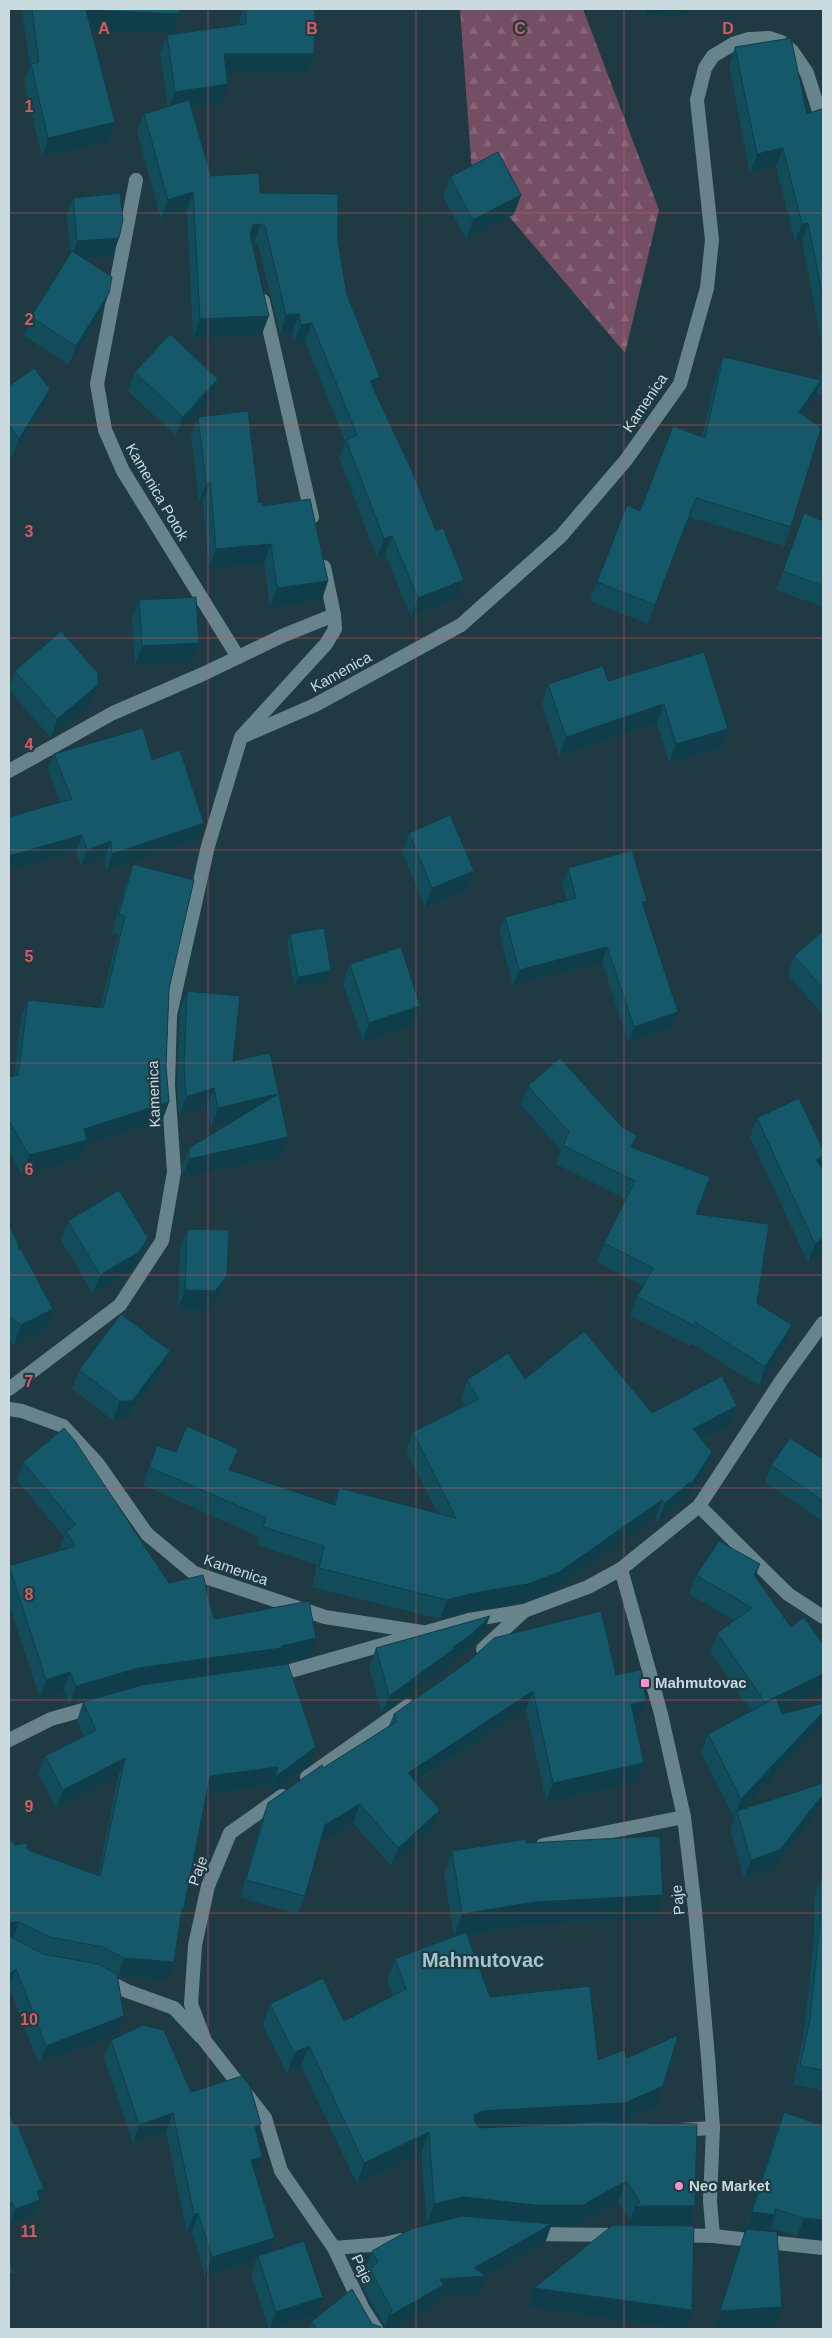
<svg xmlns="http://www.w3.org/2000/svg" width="832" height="2338" font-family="Arial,sans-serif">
<defs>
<pattern id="forest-firs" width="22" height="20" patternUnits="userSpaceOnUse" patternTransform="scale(1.25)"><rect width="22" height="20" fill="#744e63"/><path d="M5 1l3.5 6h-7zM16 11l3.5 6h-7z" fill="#866779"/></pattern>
</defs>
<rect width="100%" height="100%" fill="#1f3a42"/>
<path fill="url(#forest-firs)" d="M 460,9 L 583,9 L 659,210 L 625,353 L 472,173 Z"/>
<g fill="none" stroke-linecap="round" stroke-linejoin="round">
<g stroke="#67848d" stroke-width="14">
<path d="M 136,180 L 97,384 L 105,430 L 123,471 L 238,657"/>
<path d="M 263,301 L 312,517"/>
<path d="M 246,735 L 315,705 L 461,625 L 561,536 L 626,460 L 680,384 L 707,288 L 712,240 L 697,100 L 705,68 L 713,56 L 733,44 L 749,39 L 769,38 L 781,42 L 792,51 L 807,73 L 823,124"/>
<path d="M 9,771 L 113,713 L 203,674 L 282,636 L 334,615"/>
<path d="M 9,1389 L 120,1305 L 162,1241 L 174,1172 L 168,1085 L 170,1015 L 208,846 L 241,737 L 326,644 L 335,629 L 334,615 L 324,567"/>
<path d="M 9,1409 L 22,1411 L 63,1426 L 98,1464 L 147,1534 L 194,1573 L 325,1617 L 422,1632"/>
<path d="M 699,1506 L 788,1594 L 823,1617"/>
<path d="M 621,1569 L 661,1714 L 684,1817 L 695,1910 L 708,2057 L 713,2128 L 710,2201 L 713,2236"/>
<path d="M 483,1649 L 524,1611"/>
<path d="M 273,1676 L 469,1620 L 524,1611 L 588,1587 L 621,1569 L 699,1506 L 781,1381 L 823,1323"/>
<path d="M 9,1740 L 51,1719 L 97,1706"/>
<path d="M 307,1777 L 408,1706"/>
<path d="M 282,1796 L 230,1833 L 208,1886 L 195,1945 L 191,2004 L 205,2041 L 265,2118 L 281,2171 L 334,2248 L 363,2309 L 376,2329"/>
<path d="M 543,1845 L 684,1817"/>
<path d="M 103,1979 L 127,1991 L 174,2008 L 201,2037"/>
<path d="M 678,2130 L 713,2128"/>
<path d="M 530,2234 L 618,2235"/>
<path d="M 675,2235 L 713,2236 L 823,2248"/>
<path d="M 334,2248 L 384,2244 L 401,2240"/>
</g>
</g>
<g fill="#124c5a">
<path d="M 22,9 L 180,9 L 180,14 L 173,33 L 91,29 L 115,122 L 108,141 L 42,157 L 24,82 L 30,67 Z"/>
<path d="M 243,9 L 315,9 L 314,54 L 307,73 L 227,73 L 222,103 L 191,108 L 211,176 L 260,193 L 338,242 L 347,295 L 375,392 L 457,598 L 411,617 L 385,554 L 377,558 L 339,458 L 345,442 L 305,341 L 294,343 L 292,333 L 280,334 L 258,245 L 254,243 L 252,243 L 262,334 L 193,338 L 187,211 L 161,219 L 137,132 L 144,114 L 168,106 L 160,54 L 167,35 L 239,25 L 240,18 Z"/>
<path d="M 643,9 L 693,9 L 691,14 L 643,15 Z"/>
<path d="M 735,47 L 807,114 L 823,110 L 823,349 L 802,241 L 795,242 L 776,166 L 750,173 L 729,66 Z"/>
<path d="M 450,177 L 521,195 L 514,214 L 466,239 L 443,196 Z"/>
<path d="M 73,198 L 119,238 L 112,256 L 84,259 L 102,312 L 69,365 L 24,336 L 31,317 L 70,254 L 67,216 Z"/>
<path d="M 723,357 L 819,379 L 823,366 L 823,397 L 816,392 L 814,398 L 803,414 L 791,527 L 785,546 L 689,517 L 648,624 L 590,601 L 597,582 L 640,511 L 702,437 L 716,376 Z"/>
<path d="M 135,372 L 218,379 L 212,398 L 176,436 L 128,391 Z"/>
<path d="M 9,386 L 43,408 L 12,458 L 9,453 Z"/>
<path d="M 198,417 L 259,503 L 263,506 L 322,600 L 270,607 L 264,563 L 209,568 L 203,501 L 199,502 L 191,436 Z"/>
<path d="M 804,513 L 823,521 L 823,607 L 776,590 Z"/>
<path d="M 139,600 L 192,662 L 135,665 L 132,619 Z"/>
<path d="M 15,671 L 91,704 L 51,738 L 9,690 Z"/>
<path d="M 608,681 L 728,729 L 721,748 L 669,763 L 657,723 L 559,756 L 542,703 L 548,684 Z"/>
<path d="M 54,754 L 152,760 L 204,823 L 198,839 L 106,871 L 105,857 L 81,866 L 76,852 L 9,870 L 9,817 L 60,802 L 48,770 Z"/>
<path d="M 409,833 L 467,890 L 425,907 L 402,852 Z"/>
<path d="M 133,864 L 169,989 L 166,1066 L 169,1102 L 162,1121 L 86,1145 L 80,1159 L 22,1174 L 9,1152 L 9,1077 L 14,1076 L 21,1018 L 28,1000 L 100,1008 L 118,935 L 112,933 L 126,883 Z"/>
<path d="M 568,868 L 644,908 L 678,1012 L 672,1027 L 628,1042 L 602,962 L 513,985 L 499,932 L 505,917 L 567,901 L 562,883 Z"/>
<path d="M 823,931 L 823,1015 L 788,975 L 794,956 Z"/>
<path d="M 290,934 L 327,981 L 294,987 L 287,944 Z"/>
<path d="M 350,964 L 413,1025 L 363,1042 L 343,983 Z"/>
<path d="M 187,991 L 233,1061 L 288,1137 L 282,1156 L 182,1177 L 182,1166 L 189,1148 L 231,1122 L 211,1127 L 207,1107 L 179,1116 L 177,1085 L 180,1010 Z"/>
<path d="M 528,1086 L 632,1148 L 696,1214 L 785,1344 L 759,1386 L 691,1343 L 690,1346 L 630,1316 L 637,1297 L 643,1286 L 597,1262 L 604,1243 L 626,1199 L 556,1164 L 561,1150 L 521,1105 Z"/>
<path d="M 757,1118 L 821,1167 L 823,1169 L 823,1252 L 808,1263 L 750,1137 Z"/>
<path d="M 68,1221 L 148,1238 L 141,1257 L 132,1271 L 93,1294 L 61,1240 Z"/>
<path d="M 9,1225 L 19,1250 L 53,1309 L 46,1329 L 14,1345 L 9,1341 Z"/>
<path d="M 187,1229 L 227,1276 L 220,1294 L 208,1310 L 178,1309 L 180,1248 Z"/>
<path d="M 79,1370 L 163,1370 L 125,1420 L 113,1420 L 72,1389 Z"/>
<path d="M 525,1379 L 652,1413 L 731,1425 L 702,1440 L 712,1452 L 705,1470 L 685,1501 L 682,1501 L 658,1522 L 655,1518 L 552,1591 L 522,1602 L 468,1611 L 440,1619 L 312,1587 L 317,1565 L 257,1545 L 259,1537 L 143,1485 L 157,1446 L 333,1504 L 339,1488 L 438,1514 L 406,1451 L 413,1432 L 465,1406 L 461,1399 L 467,1380 Z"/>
<path d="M 823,1459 L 823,1522 L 765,1482 L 771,1465 Z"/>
<path d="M 23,1462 L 169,1583 L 214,1619 L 310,1656 L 275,1664 L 274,1666 L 310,1766 L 268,1795 L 271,1785 L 206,1794 L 181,1917 L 174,1962 L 167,1980 L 117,1976 L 117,2034 L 39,2064 L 9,1987 L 9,1839 L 15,1845 L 98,1875 L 118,1777 L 56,1808 L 38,1774 L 45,1756 L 84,1736 L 77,1721 L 83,1702 L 238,1671 L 133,1686 L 70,1704 L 64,1690 L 40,1699 L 9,1604 L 9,1566 L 60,1551 L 59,1550 L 64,1537 L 17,1480 Z"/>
<path d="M 696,1575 L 756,1577 L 791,1627 L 823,1644 L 823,1690 L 781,1710 L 782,1714 L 823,1703 L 823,1727 L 821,1725 L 743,1809 L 823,1783 L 823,1804 L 773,1869 L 744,1879 L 730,1830 L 734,1818 L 701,1753 L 708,1734 L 751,1711 L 710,1652 L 717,1633 L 734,1620 L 689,1594 Z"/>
<path d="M 483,1635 L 466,1652 L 453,1661 L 451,1665 L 382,1714 L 369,1667 L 376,1648 Z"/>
<path d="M 616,1675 L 639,1720 L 635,1721 L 644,1763 L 637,1782 L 546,1802 L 526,1709 L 416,1782 L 434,1828 L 391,1866 L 353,1823 L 320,1842 L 305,1896 L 298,1914 L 240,1898 L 261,1822 L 268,1803 L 389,1726 L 394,1714 Z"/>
<path d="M 526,1843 L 655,1918 L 527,1925 L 467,1935 L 490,1997 L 598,2060 L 627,2058 L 656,2106 L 620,2123 L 695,2206 L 688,2226 L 686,2329 L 528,2307 L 628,2225 L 630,2219 L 618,2202 L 575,2226 L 551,2226 L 545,2243 L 486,2276 L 479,2294 L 440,2297 L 437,2304 L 392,2329 L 384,2329 L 384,2325 L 363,2288 L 367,2275 L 365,2270 L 372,2251 L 456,2217 L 427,2224 L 421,2153 L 357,2184 L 301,2066 L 287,2074 L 263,2025 L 270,2004 L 344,2021 L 393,1996 L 387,1980 L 395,1959 L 454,1937 L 444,1874 L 452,1851 Z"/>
<path d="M 820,1880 L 823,1880 L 823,2091 L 793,2084 L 803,2038 L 814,1940 L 814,1899 Z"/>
<path d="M 111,2040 L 257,2135 L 262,2157 L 256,2175 L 270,2252 L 316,2315 L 274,2329 L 269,2329 L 251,2275 L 256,2260 L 205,2276 L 192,2232 L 187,2233 L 166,2132 L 133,2143 L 104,2058 Z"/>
<path d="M 9,2111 L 14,2125 L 44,2189 L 35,2214 L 10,2224 L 9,2222 Z"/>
<path d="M 784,2112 L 823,2126 L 823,2239 L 797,2236 L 771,2228 L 769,2231 L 782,2307 L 775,2326 L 725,2329 L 714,2329 L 746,2231 L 745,2231 L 777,2130 Z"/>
<path d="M 311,2322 L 372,2324 L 381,2329 L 308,2329 Z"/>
</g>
<g fill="#0f3e4a">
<path d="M 645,9 L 693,9 L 691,14 L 643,15 Z"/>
<path d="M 86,10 L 180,14 L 173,33 L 79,29 Z"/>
<path d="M 224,54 L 314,54 L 307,73 L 217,73 Z"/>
<path d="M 228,84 L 222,103 L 168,111 L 175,92 Z"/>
<path d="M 115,122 L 108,141 L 42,157 L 48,138 Z"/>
<path d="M 783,148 L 776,166 L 750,173 L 757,154 Z"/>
<path d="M 193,192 L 187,211 L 161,219 L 168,200 Z"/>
<path d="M 521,195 L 514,214 L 466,239 L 473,220 Z"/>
<path d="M 808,223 L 802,241 L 795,242 L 802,224 Z"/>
<path d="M 261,224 L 254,243 L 246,244 L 253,225 Z"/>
<path d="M 119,238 L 112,256 L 71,260 L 77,241 Z"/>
<path d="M 109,293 L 102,312 L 69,365 L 76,346 Z"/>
<path d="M 299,314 L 292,333 L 280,334 L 286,315 Z"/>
<path d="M 269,316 L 262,334 L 193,338 L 200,319 Z"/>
<path d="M 312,323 L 305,341 L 294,343 L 301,325 Z"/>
<path d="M 380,377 L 373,396 L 370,381 Z"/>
<path d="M 218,379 L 212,398 L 176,436 L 183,417 Z"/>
<path d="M 821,380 L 814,398 L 792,431 L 799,412 Z"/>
<path d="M 50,389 L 43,408 L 12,458 L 19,439 Z"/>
<path d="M 206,483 L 210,483 L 203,501 L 199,502 Z"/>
<path d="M 696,498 L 689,517 L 648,624 L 655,605 Z"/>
<path d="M 392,536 L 385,554 L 377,558 L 384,539 Z"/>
<path d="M 271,544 L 264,563 L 209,568 L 216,549 Z"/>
<path d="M 464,580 L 457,598 L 411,617 L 418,598 Z"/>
<path d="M 328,581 L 322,600 L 270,607 L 277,588 Z"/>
<path d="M 199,643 L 192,662 L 135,665 L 142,646 Z"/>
<path d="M 98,685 L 91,704 L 51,738 L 57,719 Z"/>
<path d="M 664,704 L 657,723 L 559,756 L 566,737 Z"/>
<path d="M 728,729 L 721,748 L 669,763 L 676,744 Z"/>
<path d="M 204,823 L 198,839 L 106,871 L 112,854 Z"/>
<path d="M 82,835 L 76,852 L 9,870 L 9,856 Z"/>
<path d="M 111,841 L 105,857 L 81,866 L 87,850 Z"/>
<path d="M 474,871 L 467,890 L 425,907 L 432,888 Z"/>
<path d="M 647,901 L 641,916 L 642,902 Z"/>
<path d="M 607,947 L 602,962 L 513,985 L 519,970 Z"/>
<path d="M 331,971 L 327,981 L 294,987 L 298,977 Z"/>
<path d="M 420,1006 L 413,1025 L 363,1042 L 369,1023 Z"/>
<path d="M 678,1012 L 672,1027 L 628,1042 L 634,1027 Z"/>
<path d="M 214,1088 L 207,1107 L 179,1116 L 186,1097 Z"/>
<path d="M 278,1094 L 271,1112 L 211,1127 L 218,1108 Z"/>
<path d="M 169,1102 L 162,1121 L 86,1145 L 80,1159 L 22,1174 L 29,1155 L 84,1129 Z"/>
<path d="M 288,1137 L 282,1156 L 182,1177 L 189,1159 Z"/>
<path d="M 823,1156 L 823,1162 L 819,1174 L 816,1160 Z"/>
<path d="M 148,1238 L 141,1257 L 132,1271 L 93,1294 L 100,1275 Z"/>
<path d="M 823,1238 L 823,1252 L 808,1263 L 815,1244 Z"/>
<path d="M 227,1276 L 220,1294 L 208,1310 L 178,1309 L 185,1290 Z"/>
<path d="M 53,1309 L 46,1329 L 14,1345 L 21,1325 Z"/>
<path d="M 792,1325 L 785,1344 L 759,1386 L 765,1367 Z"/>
<path d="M 170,1351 L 163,1370 L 125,1420 L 113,1420 L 120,1401 Z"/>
<path d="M 737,1406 L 731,1425 L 686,1447 L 693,1429 Z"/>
<path d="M 712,1452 L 705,1470 L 685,1501 L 682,1501 L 658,1522 L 665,1503 Z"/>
<path d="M 662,1500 L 655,1518 L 552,1591 L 522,1602 L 468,1611 L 440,1619 L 447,1600 Z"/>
<path d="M 760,1564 L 753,1583 L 754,1575 Z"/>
<path d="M 490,1616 L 483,1635 L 466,1652 L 453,1661 L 451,1665 L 382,1714 L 389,1696 L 452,1648 Z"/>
<path d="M 316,1638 L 310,1656 L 275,1664 L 274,1666 L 133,1686 L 70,1704 L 76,1686 L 139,1668 L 282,1646 Z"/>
<path d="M 70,1672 L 64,1690 L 40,1699 L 46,1680 Z"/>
<path d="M 823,1674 L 823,1690 L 759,1721 L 765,1702 Z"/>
<path d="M 533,1691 L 526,1709 L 401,1791 L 408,1773 Z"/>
<path d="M 646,1701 L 639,1720 L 624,1722 L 631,1704 Z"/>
<path d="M 823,1712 L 823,1720 L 821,1725 L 738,1815 L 737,1812 L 741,1799 Z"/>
<path d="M 316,1747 L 310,1766 L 268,1795 L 275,1777 Z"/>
<path d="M 125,1758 L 118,1777 L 56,1808 L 63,1790 Z"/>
<path d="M 644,1763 L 637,1782 L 546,1802 L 553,1783 Z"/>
<path d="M 278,1767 L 271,1785 L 203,1794 L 210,1776 Z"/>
<path d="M 823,1794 L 823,1804 L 773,1869 L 744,1879 L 751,1860 Z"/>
<path d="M 360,1804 L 353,1823 L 318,1844 L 325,1825 Z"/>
<path d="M 440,1810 L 434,1828 L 391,1866 L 398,1848 Z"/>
<path d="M 663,1895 L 655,1918 L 527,1925 L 454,1937 L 462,1914 L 535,1902 Z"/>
<path d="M 11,1922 L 19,1922 L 13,1940 L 9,1940 L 9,1925 Z"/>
<path d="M 124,1958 L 174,1962 L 167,1980 L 118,1976 Z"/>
<path d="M 16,1969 L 9,1987 L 9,1974 Z"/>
<path d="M 124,2016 L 117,2034 L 39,2064 L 46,2046 Z"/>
<path d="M 309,2046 L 301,2066 L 287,2074 L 294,2053 Z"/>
<path d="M 663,2086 L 656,2106 L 617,2124 L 467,2136 L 475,2115 L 482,2111 Z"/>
<path d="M 173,2113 L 166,2132 L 133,2143 L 139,2125 Z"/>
<path d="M 261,2124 L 254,2142 L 255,2126 Z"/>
<path d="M 429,2132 L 421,2153 L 357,2184 L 364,2163 Z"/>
<path d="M 262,2157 L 256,2175 L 251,2160 Z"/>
<path d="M 626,2181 L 618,2202 L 575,2226 L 551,2226 L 545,2243 L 486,2276 L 479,2294 L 440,2297 L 437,2304 L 392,2329 L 384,2329 L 389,2316 L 440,2279 L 456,2217 L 427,2224 L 434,2204 L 463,2197 Z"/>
<path d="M 44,2189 L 35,2214 L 10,2224 L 15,2209 L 37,2191 Z"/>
<path d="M 12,2202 L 9,2211 L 9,2204 Z"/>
<path d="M 635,2206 L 695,2206 L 688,2227 L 628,2226 Z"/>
<path d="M 752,2212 L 775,2215 L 769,2233 L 745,2231 Z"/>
<path d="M 198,2213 L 192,2232 L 187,2233 L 194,2214 Z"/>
<path d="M 804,2218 L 823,2220 L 823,2239 L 797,2236 Z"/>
<path d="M 275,2238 L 268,2256 L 258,2256 L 256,2260 L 205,2276 L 212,2257 Z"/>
<path d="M 13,2273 L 9,2284 L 9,2274 Z"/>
<path d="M 534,2288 L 692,2310 L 686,2329 L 528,2307 Z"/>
<path d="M 323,2297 L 316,2315 L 274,2329 L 270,2329 L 276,2312 Z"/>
<path d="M 782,2307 L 775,2326 L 725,2329 L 714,2329 L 720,2311 Z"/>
</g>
<g fill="#155869" stroke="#0f3e4a">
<path d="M 32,9 L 180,9 L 180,14 L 86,10 L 115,122 L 48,138 L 31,64 L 39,62 Z"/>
<path d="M 246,9 L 315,9 L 314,54 L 224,54 L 228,84 L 175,92 L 167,35 L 246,24 Z"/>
<path d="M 791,38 L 807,114 L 821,109 L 823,110 L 823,298 L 808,223 L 802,224 L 783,148 L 757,154 L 735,47 Z"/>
<path d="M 189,100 L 211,176 L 259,173 L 260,193 L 338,194 L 338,242 L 347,295 L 380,377 L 370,381 L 411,469 L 436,531 L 443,528 L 464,580 L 418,598 L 392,536 L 384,539 L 346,440 L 357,435 L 312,323 L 301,325 L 299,314 L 286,315 L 265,226 L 261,224 L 253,225 L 250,234 L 269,316 L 200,319 L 193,192 L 168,200 L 144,114 Z"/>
<path d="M 498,152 L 521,195 L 473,220 L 450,177 Z"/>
<path d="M 120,193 L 123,220 L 119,238 L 77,241 L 73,198 Z"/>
<path d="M 72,251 L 112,277 L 109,293 L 76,346 L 31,317 Z"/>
<path d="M 170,334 L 218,379 L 183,417 L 135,372 Z"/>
<path d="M 723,357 L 821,380 L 799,412 L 821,428 L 791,527 L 696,498 L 655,605 L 597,582 L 627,505 L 640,511 L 673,426 L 705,438 Z"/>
<path d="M 34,368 L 50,389 L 19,439 L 9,425 L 9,386 Z"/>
<path d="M 248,411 L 259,503 L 263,502 L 263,506 L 310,499 L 328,581 L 277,588 L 271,544 L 216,549 L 210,483 L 206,483 L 198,417 Z"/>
<path d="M 804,513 L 823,521 L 823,586 L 783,571 Z"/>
<path d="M 196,597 L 199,643 L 142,646 L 139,600 Z"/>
<path d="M 61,631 L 98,673 L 98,685 L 57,719 L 15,671 Z"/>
<path d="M 704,652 L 728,729 L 676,744 L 664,704 L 566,737 L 548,684 L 603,666 L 608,681 Z"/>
<path d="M 143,728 L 152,760 L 180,750 L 204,823 L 112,854 L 111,841 L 87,850 L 82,835 L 9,856 L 9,817 L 72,799 L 54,754 Z"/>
<path d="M 450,815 L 474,871 L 432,888 L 409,833 Z"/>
<path d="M 632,850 L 647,901 L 642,902 L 678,1012 L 634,1027 L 607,947 L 519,970 L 505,917 L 576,898 L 568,868 Z"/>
<path d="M 133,864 L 194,880 L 169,989 L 166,1066 L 169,1102 L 84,1129 L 87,1140 L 29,1155 L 9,1121 L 9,1077 L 18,1075 L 28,1000 L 103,1008 L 125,916 L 119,914 Z"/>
<path d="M 324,928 L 331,971 L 298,977 L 290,934 Z"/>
<path d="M 823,931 L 823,988 L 794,956 Z"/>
<path d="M 401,947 L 420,1006 L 369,1023 L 350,964 Z"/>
<path d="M 187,991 L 240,996 L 233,1061 L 270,1053 L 288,1137 L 189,1159 L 189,1148 L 278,1094 L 218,1108 L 214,1088 L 186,1097 L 184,1066 Z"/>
<path d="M 560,1058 L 622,1127 L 637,1135 L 631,1147 L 710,1177 L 696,1214 L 769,1224 L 757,1303 L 792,1325 L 765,1367 L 695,1322 L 697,1327 L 637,1297 L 653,1268 L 604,1243 L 635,1181 L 563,1145 L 569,1132 L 528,1086 Z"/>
<path d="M 799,1098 L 823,1150 L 823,1156 L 816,1160 L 823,1169 L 823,1238 L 815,1244 L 757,1118 Z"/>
<path d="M 119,1190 L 148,1238 L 139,1252 L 100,1275 L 68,1221 Z"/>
<path d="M 9,1225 L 18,1243 L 19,1250 L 21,1249 L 53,1309 L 21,1325 L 9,1316 Z"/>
<path d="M 187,1229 L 229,1230 L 227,1276 L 215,1291 L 185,1290 Z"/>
<path d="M 121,1314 L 170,1351 L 132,1401 L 120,1401 L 79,1370 Z"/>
<path d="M 584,1331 L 652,1413 L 722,1376 L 737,1406 L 693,1429 L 712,1452 L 692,1483 L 689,1483 L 665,1503 L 662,1500 L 559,1572 L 528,1584 L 474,1593 L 447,1600 L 319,1568 L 324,1546 L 263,1527 L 266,1518 L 149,1467 L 157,1446 L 176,1452 L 187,1426 L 238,1449 L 229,1470 L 335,1505 L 339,1488 L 456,1518 L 413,1432 L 479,1399 L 467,1380 L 508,1353 L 525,1379 Z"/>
<path d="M 64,1428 L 75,1441 L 169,1583 L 203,1575 L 214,1619 L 309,1601 L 316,1638 L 282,1646 L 281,1648 L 139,1668 L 76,1686 L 70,1672 L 46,1680 L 9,1566 L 75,1546 L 66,1531 L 76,1525 L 23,1462 Z"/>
<path d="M 790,1438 L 823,1459 L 823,1501 L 771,1465 Z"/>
<path d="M 719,1541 L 760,1564 L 754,1575 L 791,1627 L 804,1617 L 823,1644 L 823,1674 L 765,1702 L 717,1633 L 752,1608 L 696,1575 Z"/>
<path d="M 601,1611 L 616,1675 L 641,1670 L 646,1701 L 631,1704 L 644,1763 L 553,1783 L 533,1691 L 408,1773 L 440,1810 L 398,1848 L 360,1804 L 325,1825 L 305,1896 L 246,1880 L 268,1803 L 322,1765 L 323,1768 L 396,1722 L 394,1714 L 469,1661 L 494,1638 Z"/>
<path d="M 490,1616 L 472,1634 L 452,1648 L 458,1646 L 389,1696 L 376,1648 Z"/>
<path d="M 288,1664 L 316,1747 L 275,1777 L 278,1767 L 210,1776 L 184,1908 L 182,1908 L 174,1962 L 124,1958 L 103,1947 L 50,1937 L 19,1922 L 11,1922 L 9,1925 L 9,1839 L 15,1845 L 27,1843 L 28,1850 L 100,1876 L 125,1758 L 63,1790 L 45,1756 L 96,1730 L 83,1702 L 142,1685 Z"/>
<path d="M 776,1698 L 782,1714 L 823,1703 L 823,1712 L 741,1799 L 708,1734 Z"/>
<path d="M 823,1783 L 823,1794 L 780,1850 L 751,1860 L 737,1811 Z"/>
<path d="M 660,1836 L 663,1895 L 535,1902 L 462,1914 L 452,1851 L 526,1839 L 526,1843 Z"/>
<path d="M 820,1880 L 823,1880 L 823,2070 L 800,2066 L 810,2019 L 820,1921 Z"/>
<path d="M 466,1932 L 490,1997 L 590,1986 L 598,2060 L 624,2050 L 627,2058 L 678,2035 L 663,2086 L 625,2103 L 482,2111 L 475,2115 L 474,2120 L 478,2127 L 483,2128 L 596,2122 L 697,2124 L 695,2206 L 635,2206 L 640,2202 L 626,2181 L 583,2205 L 534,2205 L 463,2197 L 434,2204 L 429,2132 L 364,2163 L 309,2046 L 294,2053 L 270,2004 L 323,1978 L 344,2021 L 406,1989 L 395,1959 Z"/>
<path d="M 9,1933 L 11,1937 L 43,1954 L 98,1964 L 117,1974 L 124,2016 L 46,2046 L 16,1969 L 9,1974 Z"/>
<path d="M 143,2025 L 164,2030 L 191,2092 L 242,2076 L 250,2086 L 261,2124 L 255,2126 L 262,2157 L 251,2160 L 275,2238 L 212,2257 L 198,2213 L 194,2214 L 173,2113 L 139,2125 L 111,2040 Z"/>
<path d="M 9,2111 L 14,2125 L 17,2124 L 44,2189 L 37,2191 L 40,2200 L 15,2209 L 12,2202 L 9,2204 Z"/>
<path d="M 784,2112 L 823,2126 L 823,2220 L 804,2218 L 775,2209 L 775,2215 L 752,2212 Z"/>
<path d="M 462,2216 L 552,2224 L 474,2268 L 486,2276 L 440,2279 L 444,2285 L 389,2316 L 392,2310 L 390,2306 L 370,2269 L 378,2262 L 372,2251 L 411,2229 Z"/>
<path d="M 613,2225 L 694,2226 L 692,2310 L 534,2288 Z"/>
<path d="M 746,2229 L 777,2232 L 782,2307 L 720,2311 Z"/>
<path d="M 304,2241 L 323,2297 L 276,2312 L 258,2256 Z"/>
<path d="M 9,2252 L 13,2273 L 9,2274 Z"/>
<path d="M 352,2289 L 372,2324 L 381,2327 L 378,2329 L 317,2329 L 311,2322 Z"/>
</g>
<path fill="none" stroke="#d35d5f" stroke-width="1" stroke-opacity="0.55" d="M 208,9 L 208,2329M 416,9 L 416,2329M 624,9 L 624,2329M 9,213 L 823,213M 9,425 L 823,425M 9,638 L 823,638M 9,850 L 823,850M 9,1063 L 823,1063M 9,1275 L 823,1275M 9,1488 L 823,1488M 9,1700 L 823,1700M 9,1913 L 823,1913M 9,2125 L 823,2125"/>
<g fill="#f890cb" stroke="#1f3a42" stroke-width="2">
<rect x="640" y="1678" width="10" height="10" rx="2.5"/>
<circle cx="679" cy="2186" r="5"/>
</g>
<g text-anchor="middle" stroke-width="4.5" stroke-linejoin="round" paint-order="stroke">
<g font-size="15" fill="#cbdadf" stroke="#1f3a42">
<text transform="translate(645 403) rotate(-56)" y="5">Kamenica</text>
<text transform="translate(157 492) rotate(60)" y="5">Kamenica Potok</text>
<text transform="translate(341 672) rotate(-29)" y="5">Kamenica</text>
<text transform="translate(154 1094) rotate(-92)" y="5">Kamenica</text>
<text transform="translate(236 1570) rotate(19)" y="5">Kamenica</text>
<text transform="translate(198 1871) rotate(-71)" y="5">Paje</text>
<text transform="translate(678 1900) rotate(-96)" y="5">Paje</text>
<text transform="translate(362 2269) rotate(65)" y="5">Paje</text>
</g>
<g font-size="15" font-weight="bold" fill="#cbdadf" stroke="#1f3a42" text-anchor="start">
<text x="655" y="1688">Mahmutovac</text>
<text x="689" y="2191">Neo Market</text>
</g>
<g font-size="20" font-weight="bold" fill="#a5c4ce" stroke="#1f3a42">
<text x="483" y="1967">Mahmutovac</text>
</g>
</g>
<g font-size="16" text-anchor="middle" font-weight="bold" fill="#d35d5f" stroke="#1f3a42" stroke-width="4.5" stroke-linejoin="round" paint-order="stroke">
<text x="104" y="34">A</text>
<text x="312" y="34">B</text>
<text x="520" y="34">C</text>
<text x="728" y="34">D</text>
<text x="29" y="112">1</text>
<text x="29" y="325">2</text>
<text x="29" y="537">3</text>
<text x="29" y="750">4</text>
<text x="29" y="962">5</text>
<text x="29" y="1175">6</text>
<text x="29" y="1387">7</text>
<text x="29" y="1600">8</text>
<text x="29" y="1812">9</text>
<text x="29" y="2025">10</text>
<text x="29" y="2237">11</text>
</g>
<rect width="832" height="2338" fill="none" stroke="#cbdadf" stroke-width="20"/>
</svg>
